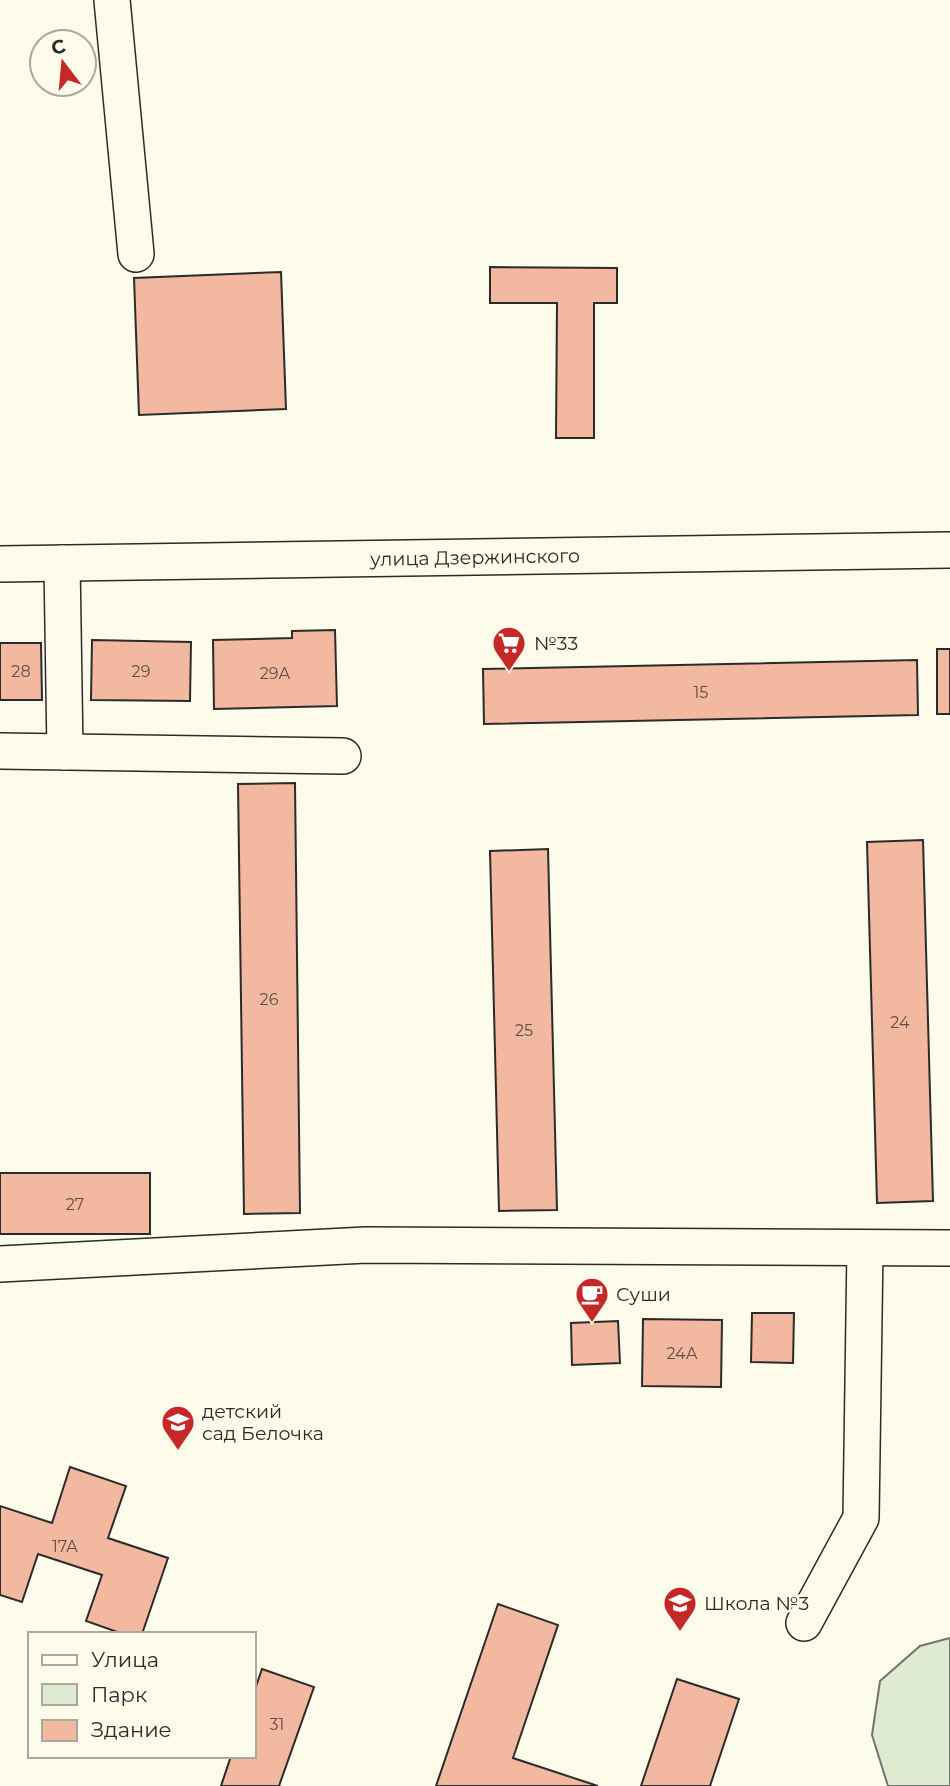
<svg xmlns="http://www.w3.org/2000/svg" width="950" height="1786" font-family="Montserrat,sans-serif">
<rect width="100%" height="100%" fill="#fdfbea"/>
<path fill="#deebd1" stroke="#74746e" stroke-width="2" d="M 950,1638 L 950,1786 L 888,1786 L 872,1735 L 880,1681 L 920,1646 Z"/>
<g fill="#f2b8a0" stroke="#2b2b2b" stroke-width="2">
<path d="M 490,267 L 617,268 L 617,303 L 594,303 L 594,438 L 556,438 L 557,303 L 490,303 Z"/>
<path d="M 281,272 L 286,409 L 139,415 L 134,278 Z"/>
<path d="M 335,630 L 337,706 L 214,709 L 213,640 L 292,638 L 292,631 Z"/>
<path d="M 92,640 L 191,642 L 190,701 L 91,700 Z"/>
<path d="M 0,643 L 41,643 L 42,700 L 0,700 Z"/>
<rect x="937" y="649" width="13" height="65"/>
<path d="M 917,660 L 918,715 L 484,724 L 483,669 Z"/>
<path d="M 295,783 L 300,1213 L 244,1214 L 238,784 Z"/>
<path d="M 923,840 L 933,1201 L 877,1203 L 867,842 Z"/>
<path d="M 548,849 L 557,1210 L 499,1211 L 490,851 Z"/>
<rect x="0" y="1173" width="150" height="61"/>
<path d="M 752,1313 L 794,1313 L 793,1363 L 751,1362 Z"/>
<path d="M 643,1319 L 722,1320 L 721,1387 L 642,1386 Z"/>
<path d="M 618,1321 L 620,1363 L 572,1365 L 571,1323 Z"/>
<path d="M 70,1467 L 126,1486 L 108,1538 L 168,1558 L 142,1634 L 123,1634 L 86,1621 L 102,1575 L 38,1554 L 22,1602 L 0,1595 L 0,1506 L 52,1523 Z"/>
<path d="M 498,1604 L 558,1625 L 513,1758 L 598,1786 L 436,1786 Z"/>
<path d="M 262,1669 L 314,1687 L 279,1786 L 221,1786 L 231,1756 L 254,1756 L 254,1692 Z"/>
<path d="M 677,1679 L 739,1699 L 710,1786 L 641,1786 Z"/>
</g>
<g fill="none" stroke-linecap="round" stroke-linejoin="round">
<defs>
<g id="minor">
<path d="M 112,0 L 136,254"/>
<path d="M 62,563 L 65,752"/>
<path d="M 0,564 L 950,550"/>
<path d="M 0,751 L 343,756"/>
<path d="M 0,1264 L 366,1245 L 950,1248"/>
<path d="M 804,1623 L 861,1518 L 865,1248"/>
</g>
</defs>
<use href="#minor" stroke="#2b2b2b" stroke-width="38"/>
<use href="#minor" stroke="#fdfbea" stroke-width="35"/>
</g>
<defs>
<symbol id="supermarket-pin" viewBox="-11 -11 22 30"><path d="M0 17L-7.5 6A9.5 9.5 0 1 1 7.5 6Z" fill="#c62828" stroke="#fdfbea"/><path d="M-6-5.5h2.5l.6 2H6L4.5 2H-2.5L-4.4-4H-6ZM-1.5 3.2a1.3 1.3 0 1 0 .1 0ZM3 3.2a1.3 1.3 0 1 0 .1 0Z" fill="#fff"/></symbol>
<symbol id="cafe-pin" viewBox="-11 -11 22 30"><path d="M0 17L-7.5 6A9.5 9.5 0 1 1 7.5 6Z" fill="#c62828" stroke="#fdfbea"/><path d="M-5.5-4.5H6V0H3Q3 3.5 0 3.5H-2.5Q-5.5 3.5-5.5 0ZM3-3.2v2h1.7v-2ZM-6 4.5H4V6H-6Z" fill="#fff"/></symbol>
<symbol id="school-pin" viewBox="-11 -11 22 30"><path d="M0 17L-7.5 6A9.5 9.5 0 1 1 7.5 6Z" fill="#c62828" stroke="#fdfbea"/><path d="M0-5L7-2L0 1L-7-2ZM-4 1L0 2.5L4 1V4Q0 6-4 4Z" fill="#fff"/></symbol>
</defs>
<g fill-rule="evenodd">
<use href="#supermarket-pin" x="490" y="624" width="38" height="52"/>
<use href="#cafe-pin" x="573" y="1275" width="38" height="52"/>
<use href="#school-pin" x="159" y="1403" width="38" height="52"/>
<use href="#school-pin" x="661" y="1584" width="38" height="52"/>
</g>
<g text-anchor="middle" stroke-width="5" stroke-linejoin="round" paint-order="stroke">
<g font-size="16" fill="#5d4e48">
<text x="21" y="677">28</text>
<text x="141" y="677">29</text>
<text x="275" y="679">29А</text>
<text x="701" y="698">15</text>
<text x="269" y="1005">26</text>
<text x="900" y="1028">24</text>
<text x="524" y="1036">25</text>
<text x="75" y="1210">27</text>
<text x="682" y="1359">24А</text>
<text x="65" y="1552">17А</text>
<text x="277" y="1730">31</text>
</g>
<g font-size="19" fill="#2b2b2b" stroke="#fdfbea">
<text transform="translate(475 557) rotate(-1)" y="7">улица Дзержинского</text>
</g>
<g font-size="19" fill="#2b2b2b" stroke="#fdfbea" text-anchor="start">
<text x="534" y="650">№33</text>
<text x="616" y="1301">Суши</text>
<text x="202" y="1418">детский<tspan x="202" dy="22">сад Белочка</tspan></text>
<text x="704" y="1610">Школа №3</text>
</g>
</g>
<rect x="28" y="1632" width="228" height="126" fill="#fdfbea" stroke="#a9a89e" stroke-width="2"/>
<rect x="42" y="1655" width="35" height="10" fill="#fdfbea" stroke="#a9a89e" stroke-width="2"/>
<text x="91" y="1667" font-size="21" fill="#2b2b2b">Улица</text>
<rect x="42" y="1684" width="35" height="21" fill="#deebd1" stroke="#a9a89e" stroke-width="2"/>
<text x="91" y="1702" font-size="21" fill="#2b2b2b">Парк</text>
<rect x="42" y="1720" width="35" height="21" fill="#f2b8a0" stroke="#a9a89e" stroke-width="2"/>
<text x="91" y="1737" font-size="21" fill="#2b2b2b">Здание</text>
<g transform="translate(63 63) rotate(344)"><circle r="33" fill="#fdfbea" stroke="#a9a89e" stroke-width="2"/>
<path d="M0-5L12 26L0 18L-12 26Z" fill="#c62828"/>
<text y="-10" font-size="19" font-weight="bold" text-anchor="middle" fill="#2b2b2b">С</text>
</g>
</svg>
